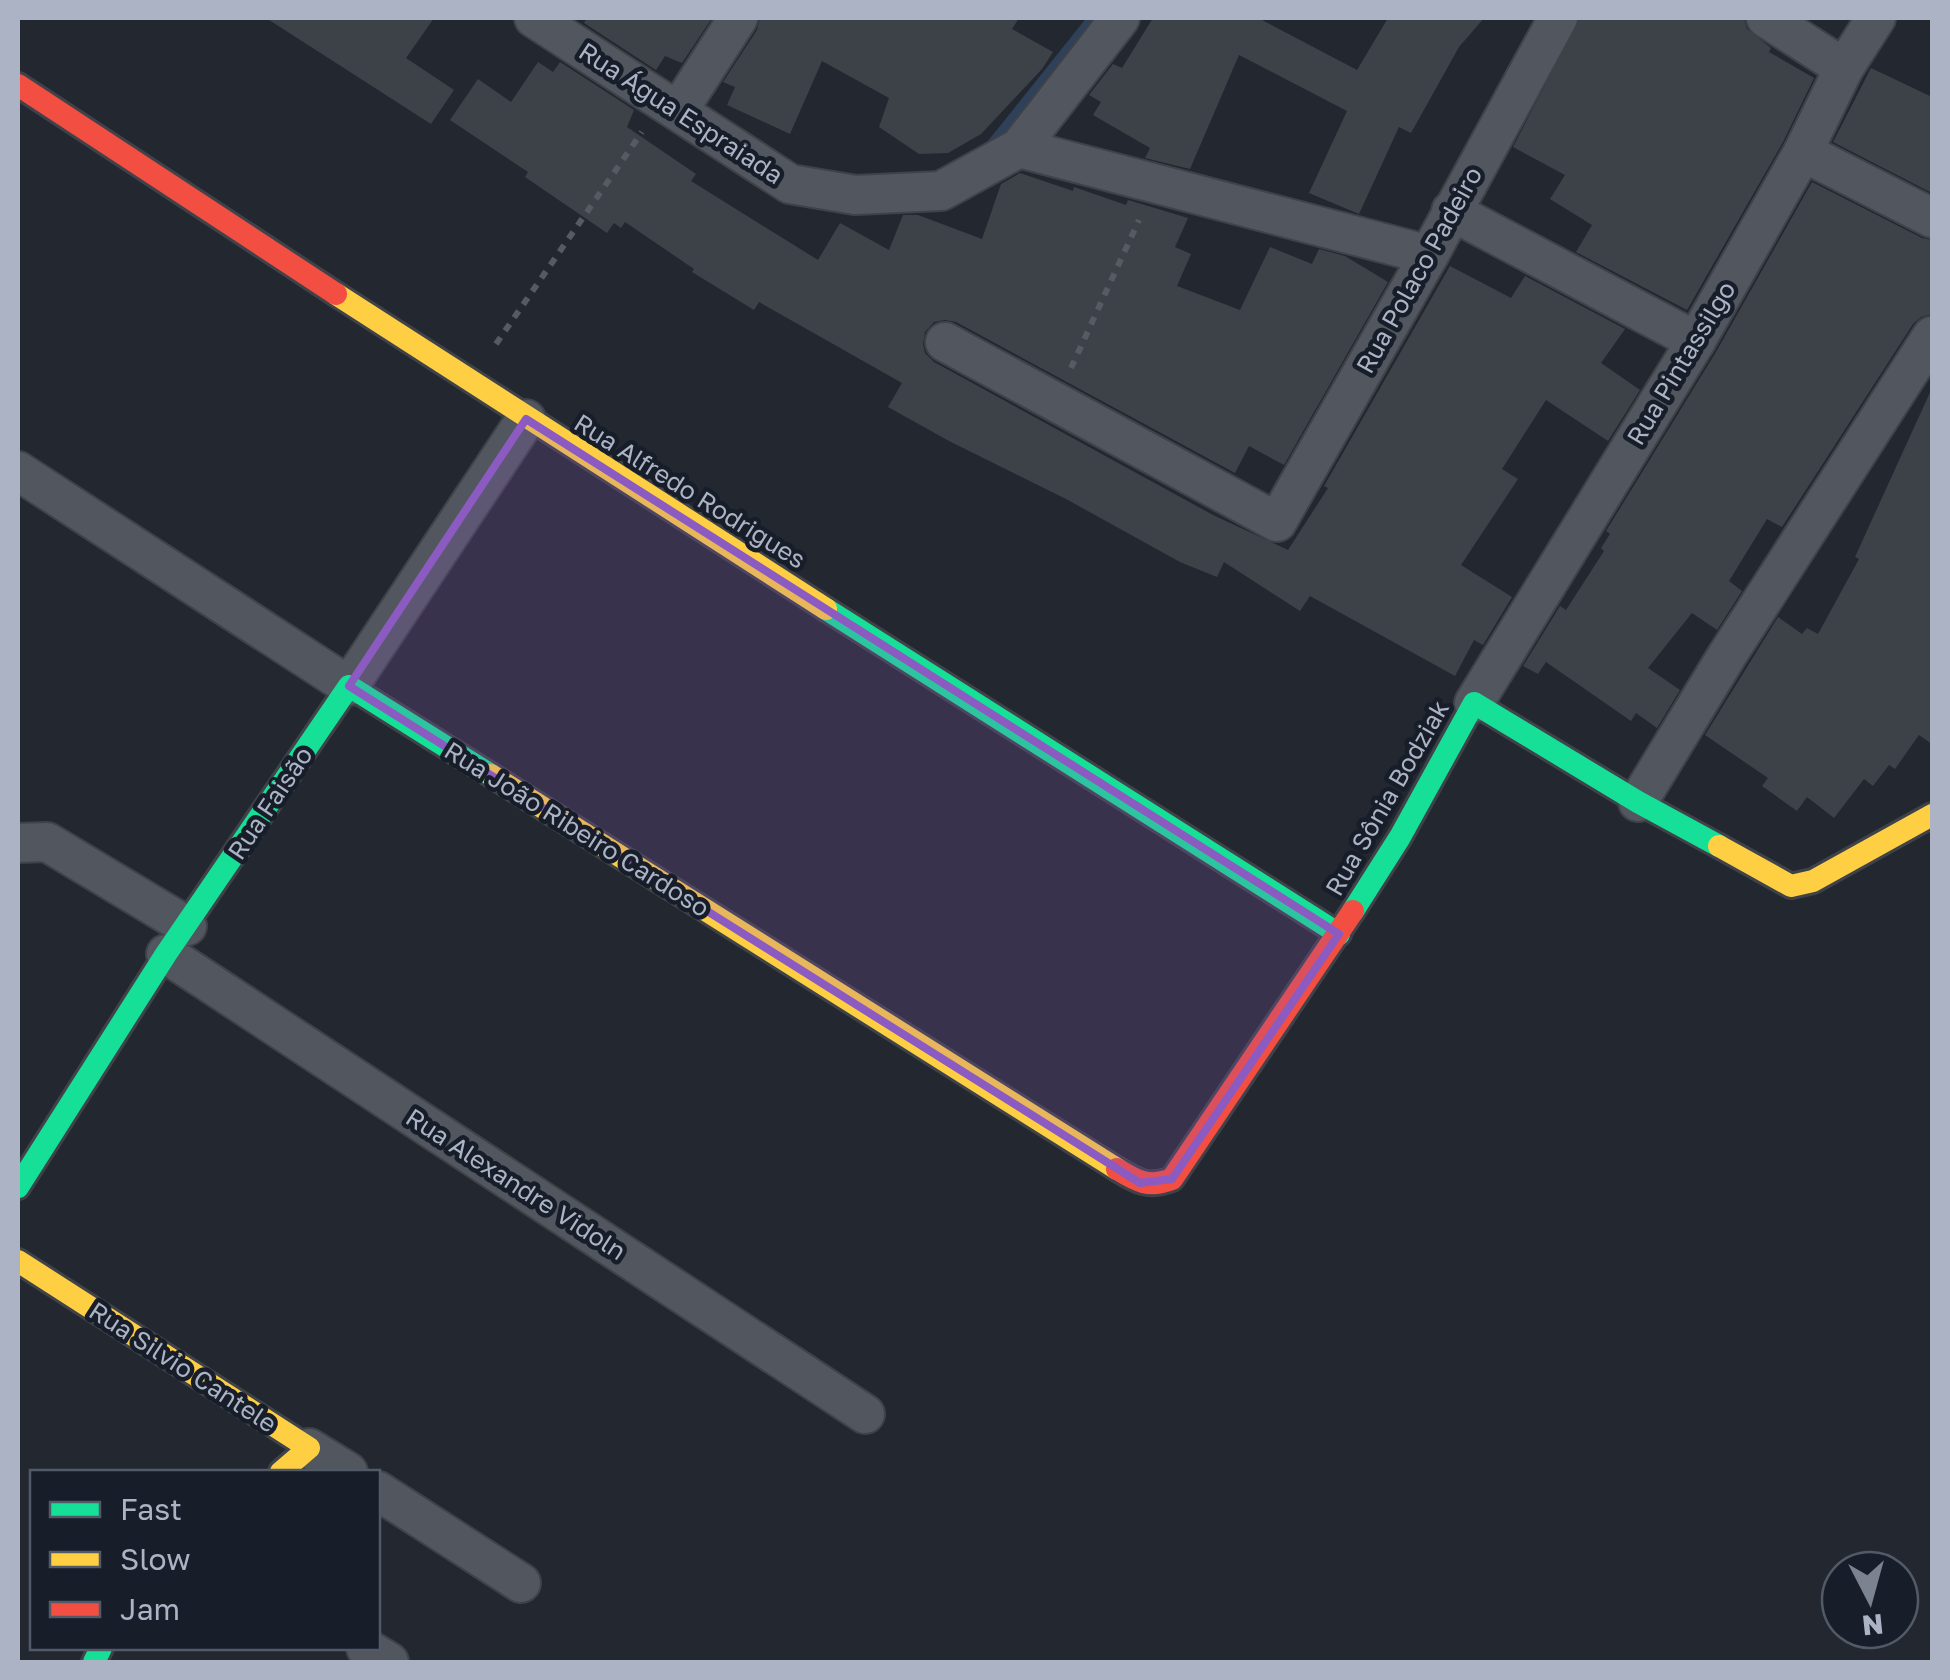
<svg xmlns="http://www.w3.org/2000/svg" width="1950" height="1680" font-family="'Golos Text',sans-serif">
<rect width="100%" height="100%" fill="#232830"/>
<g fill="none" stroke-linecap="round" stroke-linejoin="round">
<path stroke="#2f4059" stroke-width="12" d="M 990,148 L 1094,18"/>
</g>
<g fill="#3d4249">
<path d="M 266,18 L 434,18 L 406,58 L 454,90 L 431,124 Z"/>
<path d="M 587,18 L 712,18 L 682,63 L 665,56 L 656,70 L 584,23 Z"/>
<path d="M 760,18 L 1019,18 L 1012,29 L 1053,52 L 1042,69 L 981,134 L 948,153 L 919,154 L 879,127 L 889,98 L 822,61 L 790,134 L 727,105 L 735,87 L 723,82 L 757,30 Z"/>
<path d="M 1153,18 L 1258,18 L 1357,70 L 1388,18 L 1484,18 L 1459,47 L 1411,133 L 1399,127 L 1359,214 L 1309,193 L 1347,111 L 1239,55 L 1190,169 L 1145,158 L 1150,148 L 1093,115 L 1101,102 L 1089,95 L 1113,64 L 1122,68 Z"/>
<path d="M 1580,18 L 1744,18 L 1747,29 L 1771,48 L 1769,52 L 1814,78 L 1783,142 L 1687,310 L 1576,252 L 1592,225 L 1550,199 L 1565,175 L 1513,147 Z"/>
<path d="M 538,62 L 553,72 L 560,62 L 634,110 L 627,127 L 696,174 L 691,181 L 818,260 L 840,223 L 889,250 L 903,215 L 918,215 L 982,239 L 1001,184 L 1020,173 L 1073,191 L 1074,187 L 1126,205 L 1128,200 L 1188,218 L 1175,247 L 1191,254 L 1177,286 L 1240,310 L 1270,247 L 1312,264 L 1319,249 L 1345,256 L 1388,282 L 1284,465 L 1249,446 L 1235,473 L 956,322 L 945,320 L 934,322 L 925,332 L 923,344 L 925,353 L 934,362 L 1213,515 L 1288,550 L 1328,488 L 1324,486 L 1450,266 L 1511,298 L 1525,276 L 1625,329 L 1601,363 L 1640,390 L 1608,441 L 1546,400 L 1502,469 L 1518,479 L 1461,565 L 1512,597 L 1483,645 L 1474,640 L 1455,676 L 1310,596 L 1300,611 L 1224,562 L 1217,577 L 1180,562 L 1066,499 L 949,441 L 888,407 L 902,383 L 759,302 L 754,310 L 692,272 L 694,269 L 625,222 L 621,228 L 614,223 L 607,233 L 525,177 L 528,172 L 450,120 L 478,79 L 511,102 Z"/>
<path d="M 1871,68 L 1932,97 L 1932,193 L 1833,142 Z"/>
<path d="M 1812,182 L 1922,238 L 1932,240 L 1932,314 L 1921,317 L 1913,324 L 1782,527 L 1767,519 L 1729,581 L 1742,591 L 1717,630 L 1692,613 L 1648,668 L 1680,690 L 1657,728 L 1636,713 L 1631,721 L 1546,662 L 1538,674 L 1523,666 L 1560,606 L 1566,610 L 1604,551 L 1601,548 L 1610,534 L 1606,531 L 1716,352 Z"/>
<path d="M 1932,388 L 1932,744 L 1919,735 L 1895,769 L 1889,765 L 1873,786 L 1864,779 L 1834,818 L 1807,797 L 1797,811 L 1762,786 L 1768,778 L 1705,735 L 1778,617 L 1802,634 L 1807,628 L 1818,634 L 1859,559 L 1855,557 Z"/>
</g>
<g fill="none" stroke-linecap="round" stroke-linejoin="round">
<defs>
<g id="street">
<path d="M 534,18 L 790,184 L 855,195 L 941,191 L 1019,148 L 1120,18"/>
<path d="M 1766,18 L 1844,68"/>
<path d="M 678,111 L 738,18"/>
<path d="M 1019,148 L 1429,255"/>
<path d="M 1803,152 L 1932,218"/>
<path d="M 1451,211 L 1696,341"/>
<path d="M 945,342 L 1277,522 L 1429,255 L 1558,18"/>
<path d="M 18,471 L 349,686 L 526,419"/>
<path d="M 1474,703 L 1696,341 L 1803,152 L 1844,68 L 1876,18"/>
<path d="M 1638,802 L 1726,657 L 1932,336"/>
<path d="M 18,843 L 47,842 L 187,926"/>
<path d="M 166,954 L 865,1414"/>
<path d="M 309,1448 L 348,1472"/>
<path d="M 378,1491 L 521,1583"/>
<path d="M 366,1648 L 389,1662"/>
</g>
<g id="fast">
<path d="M 826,609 L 1339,934"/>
<path d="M 1353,911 L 1400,837 L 1474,703 L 1638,802 L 1719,846"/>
<path d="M 18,1187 L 166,954 L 349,686 L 491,775"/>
<path d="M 94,1662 L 101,1648"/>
</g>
<g id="slow">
<path d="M 336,294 L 826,609"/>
<path d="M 491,775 L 1117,1169"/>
<path d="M 1719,846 L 1791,886 L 1813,881 L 1932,815"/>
<path d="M 18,1261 L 309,1448 L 281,1472"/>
</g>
<g id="jam">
<path d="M 18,85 L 336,294"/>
<path d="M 1117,1169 C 1138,1182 1149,1188 1172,1179 L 1353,911"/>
</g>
</defs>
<use href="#street" stroke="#3f4249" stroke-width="42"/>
<use href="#fast" stroke="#3f4249" stroke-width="28"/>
<use href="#slow" stroke="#3f4249" stroke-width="28"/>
<use href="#jam" stroke="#3f4249" stroke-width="28"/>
<g stroke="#565a62" stroke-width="6" stroke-dasharray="8 8" stroke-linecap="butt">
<path d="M 496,344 L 642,132"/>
<path d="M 1071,368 L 1139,220"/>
</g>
<use href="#street" stroke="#52575f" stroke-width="38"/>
<use href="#fast" stroke="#16e098" stroke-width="22"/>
<use href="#slow" stroke="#ffcf43" stroke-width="22"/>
<use href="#jam" stroke="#f24e42" stroke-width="22"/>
</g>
<path fill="#8c5bc1" fill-opacity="0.2" stroke="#8c5bc1" stroke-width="8" stroke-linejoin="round" d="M 526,419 L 1339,934 L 1172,1179 L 1140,1183 L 349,686 Z"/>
<g text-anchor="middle" stroke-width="9" stroke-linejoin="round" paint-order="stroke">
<g font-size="25" fill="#abb3c4" stroke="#171e2a">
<text transform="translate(681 113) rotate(33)" y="9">Rua Água Espraiada</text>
<text transform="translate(1419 270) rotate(-61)" y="9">Rua Polaco Padeiro</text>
<text transform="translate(1681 363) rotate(-59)" y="9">Rua Pintassilgo</text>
<text transform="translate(690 491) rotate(32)" y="9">Rua Alfredo Rodrigues</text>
<text transform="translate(1387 798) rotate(-60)" y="9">Rua Sônia Bodziak</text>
<text transform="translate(270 803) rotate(-56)" y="9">Rua Faisão</text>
<text transform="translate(577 829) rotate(32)" y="9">Rua João Ribeiro Cardoso</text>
<text transform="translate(516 1184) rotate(33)" y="9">Rua Alexandre Vidoln</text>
<text transform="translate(183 1367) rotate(33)" y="9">Rua Silvio Cantele</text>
</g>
</g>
<rect width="1950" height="1680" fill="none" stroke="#abb3c4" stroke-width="40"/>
<rect x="30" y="1470" width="350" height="180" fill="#171e2a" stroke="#525a68" stroke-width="2.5"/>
<rect x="50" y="1502" width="50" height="15" fill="#16e098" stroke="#525a68" stroke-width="2.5"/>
<text x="120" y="1520" font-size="30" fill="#abb3c4">Fast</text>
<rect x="50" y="1552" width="50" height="15" fill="#ffcf43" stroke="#525a68" stroke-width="2.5"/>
<text x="120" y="1570" font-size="30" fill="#abb3c4">Slow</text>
<rect x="50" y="1602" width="50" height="15" fill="#f24e42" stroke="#525a68" stroke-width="2.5"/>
<text x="120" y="1620" font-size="30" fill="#abb3c4">Jam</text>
<g transform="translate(1870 1600) rotate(174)"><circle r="48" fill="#171e2a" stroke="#525a68" stroke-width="2.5"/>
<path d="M0-8L18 38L0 25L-18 38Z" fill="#7b8290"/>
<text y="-15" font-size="28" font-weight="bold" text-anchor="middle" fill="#abb3c4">N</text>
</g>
</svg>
